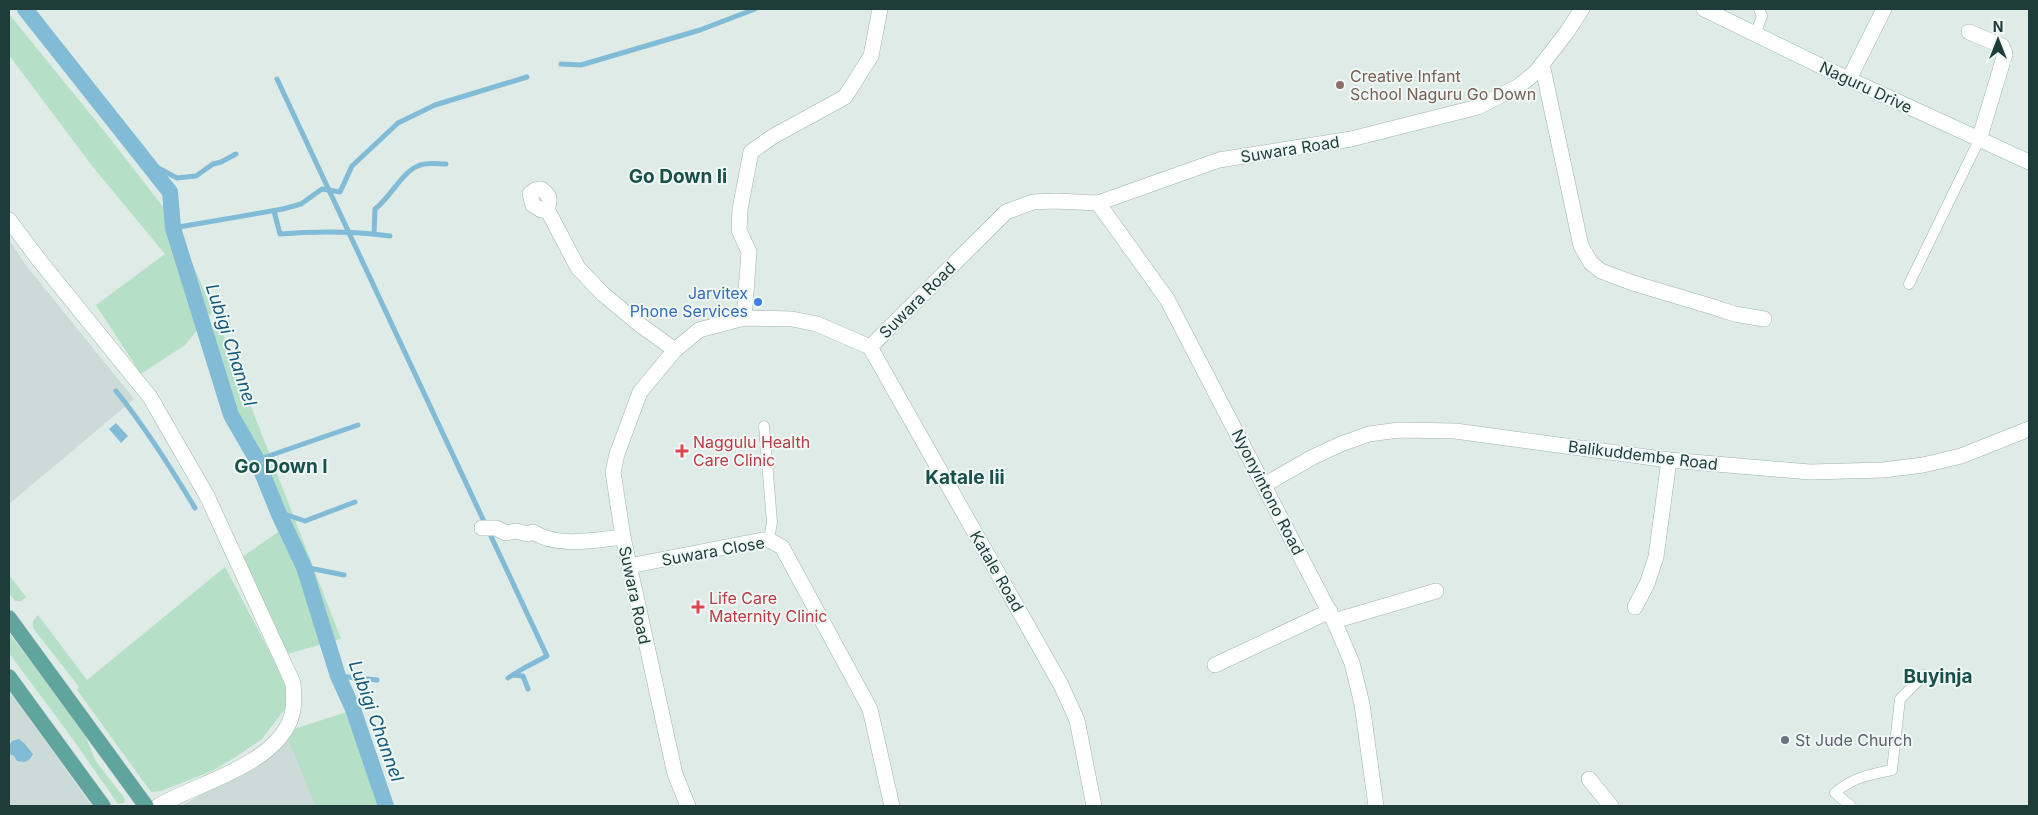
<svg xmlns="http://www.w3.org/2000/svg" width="2038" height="815" font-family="Inter,sans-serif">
<rect width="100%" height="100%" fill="#deebe7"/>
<g fill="#ccdbd7">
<path d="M 9,240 L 25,264 L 134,399 L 9,504 Z"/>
<path d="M 9,691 L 26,714 L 92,806 L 9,806 Z"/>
<path d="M 285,732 L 321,806 L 181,806 L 272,755 Z"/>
</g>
<g fill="#b5dfc7">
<path d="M 9,14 L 108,136 L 174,221 L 213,311 L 185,345 L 141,374 L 96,305 L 165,254 L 93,167 L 9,55 Z"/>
<path d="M 216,326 L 223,334 L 341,639 L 287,654 L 242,557 L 278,532 L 214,374 L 208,336 Z"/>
<path d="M 225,567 L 275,662 L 286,688 L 285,709 L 262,739 L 237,756 L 212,771 L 161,791 L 151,792 L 77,690 L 79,687 L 33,628 L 33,621 L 38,615 L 87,680 Z"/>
<path d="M 9,575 L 26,597 L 21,601 L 15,601 L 9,593 Z"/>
<path d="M 9,633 L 84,732 L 95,760 L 125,799 L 124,803 L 118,804 L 72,738 L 9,653 Z"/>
<path d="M 359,708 L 391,806 L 316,806 L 285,732 Z"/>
</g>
<g fill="#81bbd6">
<path d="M 116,423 L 128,436 L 121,443 L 109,429 Z"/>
<path d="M 19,739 L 24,743 L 33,754 L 30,759 L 25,762 L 17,761 L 14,756 L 9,754 L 9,746 L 12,741 Z"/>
</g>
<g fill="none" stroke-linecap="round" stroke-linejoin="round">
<g stroke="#81bbd6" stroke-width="5">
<path d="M 561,64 L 581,65 L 700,30 L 755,9"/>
<path d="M 277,79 L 547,656 L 524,668 L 508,678"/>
<path d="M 145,161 L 177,178 L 196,176 L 213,164 L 221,162 L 236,154"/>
<path d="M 274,211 L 280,234 C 317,231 354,231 390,236"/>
<path d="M 173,228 L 283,209 L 301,204 L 322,189 L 340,192 L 352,166 L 398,123 L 435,105 L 527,77"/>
<path d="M 374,234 L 375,209 C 390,198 402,172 418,166 C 426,162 437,164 446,164"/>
<path d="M 116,391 C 146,428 171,468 195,508"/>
<path d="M 257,460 L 358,425"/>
<path d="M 278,512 L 305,521 L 355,502"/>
<path d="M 304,567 L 344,575"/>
<path d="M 513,675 L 523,676 L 528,689"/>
<path d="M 338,676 L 377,680"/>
</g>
<path stroke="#81bbd6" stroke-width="16" d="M 25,9 L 170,192 L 173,228 L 231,415 L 257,460 L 278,512 L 304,567 L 338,676 L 353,709 L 386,806"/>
<defs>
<g id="lane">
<path d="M 1755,35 L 1762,16 L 1759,9"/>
<path d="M 1909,284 L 1979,140"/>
<path d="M 764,426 L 772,522 L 769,540"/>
<path d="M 1851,806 L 1835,793 C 1851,778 1871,774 1892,770 L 1900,699 L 1924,675"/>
</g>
<g id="street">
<path d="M 1969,32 L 2002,46 L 2005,54 L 1979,140"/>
<path d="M 1542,64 L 1581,246 L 1591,263 L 1601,271 L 1633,283 L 1710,306 L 1735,314 L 1764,319"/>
<path d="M 1849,79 L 1884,9"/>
<path d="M 541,189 C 550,195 551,200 547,209 L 541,210 L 533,205 L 530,194 L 535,190 Z"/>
<path d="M 1098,203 L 1167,299 L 1334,621 L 1352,663 L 1362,704 L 1376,806"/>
<path d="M 547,209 L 578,268 L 603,294 L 639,324 L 675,350"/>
<path d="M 9,220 L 39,260 L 150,397 L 207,496 L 293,683 C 294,697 295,712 288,725 C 267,767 196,784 158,806"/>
<path d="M 744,318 L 749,252 L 739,230 L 740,209 L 751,152 L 772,137 L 845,97 L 871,56 L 880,9"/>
<path d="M 870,347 L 1006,212 L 1033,202 L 1055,201 L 1098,203 L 1219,160 L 1351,139 L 1478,107 L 1519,86 L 1536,72 L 1567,32 L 1582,9"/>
<path d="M 870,347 L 1061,685 L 1077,720 L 1094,806"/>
<path d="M 1264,485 L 1313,457 L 1341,444 L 1369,434 L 1399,430 L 1455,431 L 1669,460 L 1810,472 L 1883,470 L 1923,465 L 1961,456 L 2029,429"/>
<path d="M 482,528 L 496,528 L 506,533 L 516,531 L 528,534 L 533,532 C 558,548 595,540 623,537"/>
<path d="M 629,566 L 762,540 L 769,540 L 782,547 L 870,709 L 892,806"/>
<path d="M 1635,607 L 1647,584 L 1656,557 L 1669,460"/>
<path d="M 1334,621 L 1436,591"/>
<path d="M 1215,665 L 1330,611"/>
<path d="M 1589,779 L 1611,806"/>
<path d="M 688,806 L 675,774 L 623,537 L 613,472 L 617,454 L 640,392 L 675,350 L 699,330 L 744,318 L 792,319 L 817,324 L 870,347"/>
</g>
<path id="secondary" d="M 1704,9 L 1831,71 L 2029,162"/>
<g id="primary">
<path d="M 9,618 L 146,806"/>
<path d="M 9,677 L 103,806"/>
</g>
</defs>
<use href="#lane" stroke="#a1b3af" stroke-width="11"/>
<use href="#street" stroke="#a1b3af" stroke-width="16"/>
<use href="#secondary" stroke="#9cb8b2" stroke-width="16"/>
<use href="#primary" stroke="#c0c8c8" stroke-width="16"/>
<use href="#lane" stroke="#fff" stroke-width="10"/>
<use href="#street" stroke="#fff" stroke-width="15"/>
<use href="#secondary" stroke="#fff" stroke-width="15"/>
<use href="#primary" stroke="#5fa59e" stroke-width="15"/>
</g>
<circle fill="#8d6e63" stroke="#eff8f5" stroke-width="2" cx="1340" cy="85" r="5"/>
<circle fill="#3f7fe0" stroke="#eff8f5" stroke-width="2" cx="758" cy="302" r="5"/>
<g fill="#e0444e" stroke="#eff8f5" stroke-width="2">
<path d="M679.5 443.5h5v5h5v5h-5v5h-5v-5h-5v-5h5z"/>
<path d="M695.5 599.5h5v5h5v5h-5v5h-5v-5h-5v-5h5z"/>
</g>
<circle fill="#6b7280" stroke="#eff8f5" stroke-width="2" cx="1785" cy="740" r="5"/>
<g text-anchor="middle" stroke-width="4" stroke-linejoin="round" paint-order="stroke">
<g font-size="16" fill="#785e54" stroke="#eff8f5" text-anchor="start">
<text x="1350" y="82">Creative Infant<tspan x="1350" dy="18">School Naguru Go Down</tspan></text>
</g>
<g font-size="16" fill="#1e3c39" stroke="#eff8f5">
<text transform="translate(1866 87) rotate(25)" y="6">Naguru Drive</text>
<text transform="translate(1290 149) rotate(-9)" y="6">Suwara Road</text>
<text transform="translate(917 300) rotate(-45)" y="6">Suwara Road</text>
<text transform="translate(1643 455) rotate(7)" y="6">Balikuddembe Road</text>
<text transform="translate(1268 492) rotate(63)" y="6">Nyonyintono Road</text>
<text transform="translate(713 551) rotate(-10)" y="6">Suwara Close</text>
<text transform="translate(997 571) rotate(60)" y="6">Katale Road</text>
<text transform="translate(635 595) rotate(78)" y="6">Suwara Road</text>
</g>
<g font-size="16" fill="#366cbe" stroke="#eff8f5" text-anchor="end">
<text x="748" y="299">Jarvitex<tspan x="748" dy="18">Phone Services</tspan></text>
</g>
<g font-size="16" fill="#be3a42" stroke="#eff8f5" text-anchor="start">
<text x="693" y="448">Naggulu Health<tspan x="693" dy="18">Care Clinic</tspan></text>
<text x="709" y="604">Life Care<tspan x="709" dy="18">Maternity Clinic</tspan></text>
</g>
<g font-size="16" fill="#5b616d" stroke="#eff8f5" text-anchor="start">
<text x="1795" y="746">St Jude Church</text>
</g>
<g font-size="18" font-style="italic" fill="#145a7c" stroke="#eff8f5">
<text transform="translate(231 345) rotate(72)" y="6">Lubigi Channel</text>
<text transform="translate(376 721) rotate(70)" y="6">Lubigi Channel</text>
</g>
<g font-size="19" font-weight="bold" fill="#19504b" stroke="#eff8f5">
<text x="678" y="183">Go Down Ii</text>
<text x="281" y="473">Go Down I</text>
<text x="965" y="484">Katale Iii</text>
<text x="1938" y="683">Buyinja</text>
</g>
</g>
<rect width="2038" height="815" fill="none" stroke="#1e3c39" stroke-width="20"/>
<g transform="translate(1998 40)" stroke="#eff8f5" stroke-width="4" paint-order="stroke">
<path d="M0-4L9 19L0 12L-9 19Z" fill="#1e3c39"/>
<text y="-8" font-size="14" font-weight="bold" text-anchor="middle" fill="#1e3c39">N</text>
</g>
</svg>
